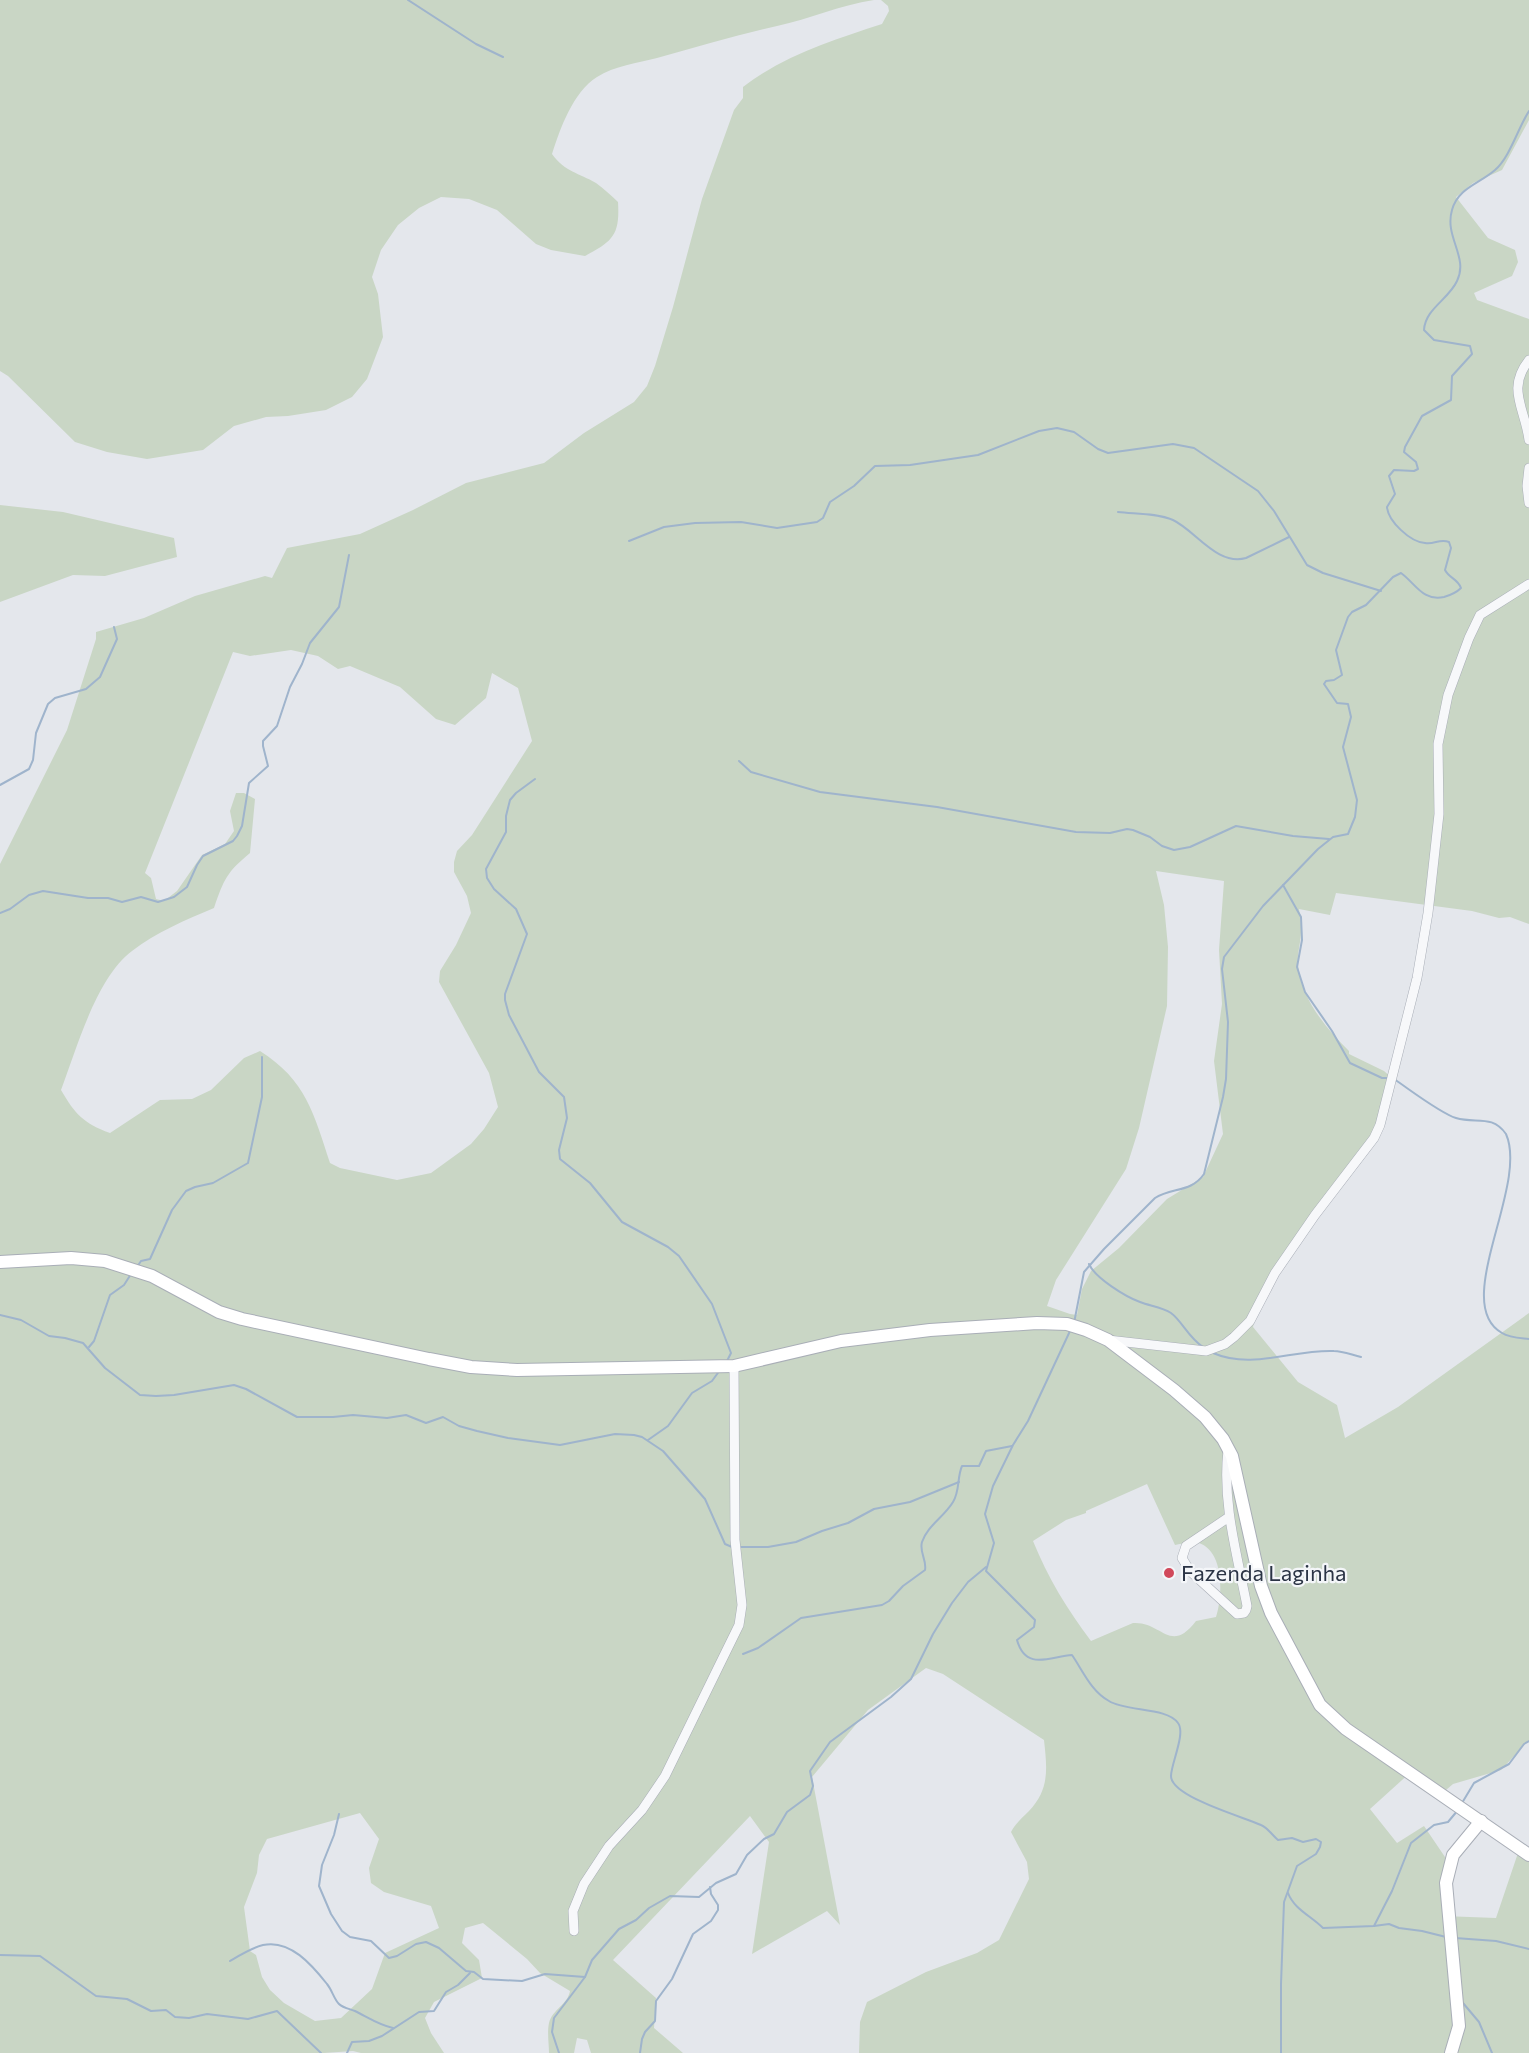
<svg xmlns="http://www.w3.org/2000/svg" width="1529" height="2053" font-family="Commissioner,sans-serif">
<rect width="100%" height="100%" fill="#e4e7ec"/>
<g fill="#c9d6c5" fill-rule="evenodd">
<path d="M 0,0 L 874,0 C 840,5 810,19 777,26 C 736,35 697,47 657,58 C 638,63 614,66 597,77 C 573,92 560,129 552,154 C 565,172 579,173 596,183 C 604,189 611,195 618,202 C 620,235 613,241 585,256 L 551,250 L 536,244 L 497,210 L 469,199 L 441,197 L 419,208 L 398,225 L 381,250 L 372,277 L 378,294 L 383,337 L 367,379 L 352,397 L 326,410 L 288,416 L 266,417 L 234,426 L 203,450 L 147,459 L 107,452 L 75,442 L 8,376 L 0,371 Z"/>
<path d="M 881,0 L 1529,0 L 1529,120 L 1502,170 L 1473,183 L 1456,197 L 1488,238 L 1515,250 L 1518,262 L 1512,276 L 1474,293 L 1477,300 L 1529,319 L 1529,924 L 1510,917 L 1499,918 L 1472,911 L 1336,893 L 1330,915 L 1299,909 C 1301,920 1302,930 1300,942 C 1299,949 1297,957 1298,965 C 1301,999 1326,1028 1349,1051 L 1349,1054 L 1384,1071 L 1393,1079 L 1374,1131 L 1347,1173 L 1299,1231 L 1257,1312 L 1253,1327 L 1298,1382 L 1337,1405 L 1345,1438 L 1398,1407 L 1529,1313 L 1529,1740 L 1501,1770 L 1453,1784 L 1446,1790 L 1412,1771 L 1370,1809 L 1397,1843 L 1424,1826 L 1445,1857 L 1443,1916 L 1496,1918 L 1518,1853 L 1529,1859 L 1529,2053 L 859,2053 L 860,2022 L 867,2002 L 926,1972 L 977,1953 L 999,1940 L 1029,1879 L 1027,1862 L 1011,1832 C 1016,1823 1021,1819 1029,1811 C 1050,1789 1047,1768 1044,1740 L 943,1674 L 926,1668 L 868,1710 L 812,1777 L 840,1925 L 827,1911 L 752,1954 L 769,1842 L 750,1816 L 613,1960 L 656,1998 L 654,2028 L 683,2053 L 591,2053 L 587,2040 L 577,2038 L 574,2053 L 549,2053 C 549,2044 547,2032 549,2023 C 552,2010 568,2004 570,1991 L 540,1973 L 527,1959 L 483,1923 L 465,1928 L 462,1943 L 479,1960 L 482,1978 L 434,2002 L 425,2018 L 431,2033 L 444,2053 L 361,2053 L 353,2051 L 324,2053 L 0,2053 L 0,864 L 67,730 L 96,639 L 96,632 L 144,618 L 195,596 L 265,576 L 272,578 L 287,548 L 360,534 L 413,510 L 466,483 L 544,463 L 584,433 L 634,402 L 647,386 L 655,366 L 673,307 L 702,199 L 734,110 L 743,98 L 743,87 C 782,56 836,39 882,24 L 889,11 L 888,6 ZM 291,650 L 318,656 L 338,669 L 350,666 L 400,687 L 436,719 L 455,725 L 486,698 L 492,673 L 518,688 L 532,741 L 472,835 L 457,851 L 454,862 L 454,872 L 467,896 L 471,913 L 456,945 L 440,971 L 439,982 L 489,1073 L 498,1107 L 484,1129 L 471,1144 L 431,1173 L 397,1180 L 340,1168 L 330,1163 C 314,1114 306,1080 260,1051 L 244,1058 L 211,1090 L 192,1099 L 160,1100 L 110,1133 C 83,1123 75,1114 61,1090 C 77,1048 96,978 132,951 C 156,932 186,920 214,908 C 224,879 227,872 250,853 L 255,799 L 244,793 L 236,793 L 230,811 L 234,831 L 225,844 L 202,855 L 177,891 L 164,901 L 156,899 L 151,878 L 145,873 L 233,652 L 250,656 ZM 1156,871 L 1224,881 L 1219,950 L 1222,1004 L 1214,1061 L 1223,1134 L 1203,1177 L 1167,1199 L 1119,1248 L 1091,1271 L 1082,1289 L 1077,1315 L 1070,1314 L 1047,1306 L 1056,1280 L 1126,1169 L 1139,1128 L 1167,1006 L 1168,947 L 1164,905 ZM 1147,1484 L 1175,1545 C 1181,1544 1188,1542 1194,1542 C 1225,1546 1223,1596 1216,1617 L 1196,1621 C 1170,1655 1162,1621 1133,1623 L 1091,1641 C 1067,1609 1048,1578 1033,1541 L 1066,1520 L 1086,1513 L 1086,1511 ZM 360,1813 L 379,1839 L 369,1868 L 371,1883 L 384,1892 L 431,1906 L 439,1928 L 385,1953 L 372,1989 L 341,2018 L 315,2021 L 284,2003 L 270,1990 L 262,1977 L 256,1955 L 250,1951 L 244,1907 L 257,1873 L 259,1855 L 267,1839 Z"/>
<path d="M 0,505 L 63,512 L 174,538 L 177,557 L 105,576 L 73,575 L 0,602 Z"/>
</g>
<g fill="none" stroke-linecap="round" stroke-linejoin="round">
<g stroke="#9fb4cc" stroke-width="2">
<path d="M 408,0 L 476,44 L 503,57"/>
<path d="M 1118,512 C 1135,514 1157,513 1173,520 C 1196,531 1217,566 1246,558 L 1289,537"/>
<path d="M 629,541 L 664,527 L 695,523 L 741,522 L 777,528 L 817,522 L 823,518 L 830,502 L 854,486 L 875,466 L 910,465 L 978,455 L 1039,431 L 1057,428 L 1074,432 L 1098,449 L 1108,453 L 1173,444 L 1194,448 L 1258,491 L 1274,511 L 1307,565 L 1323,573 L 1381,591"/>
<path d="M 739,761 L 751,772 L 820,792 L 937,807 L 1076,832 L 1110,833 L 1127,829 L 1133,830 L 1150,837 L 1162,846 L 1174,850 L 1190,847 L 1236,826 L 1293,836 L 1329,839"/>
<path d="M 535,779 L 516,793 L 510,800 L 506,816 L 506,832 L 486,869 L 487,878 L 494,889 L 516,909 L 527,934 L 505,994 L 505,1000 L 509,1015 L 539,1072 L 564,1097 L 567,1118 L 559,1150 L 560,1159 L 590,1183 L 622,1222 L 668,1247 L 679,1256 L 712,1304 L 731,1353 L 727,1361"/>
<path d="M 0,785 L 29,769 L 33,760 L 36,733 L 48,704 L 55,698 L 86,689 L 100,677 L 117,639 L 114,627"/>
<path d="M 1283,885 L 1301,917 L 1302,940 L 1297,967 L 1305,992 L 1332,1031 L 1350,1063 L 1382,1078 L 1388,1078"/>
<path d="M 0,913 L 10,909 L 29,895 L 43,891 L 88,898 L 108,898 L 122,902 L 141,897 L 158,902 L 174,897 L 187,887 L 197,865 L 203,856 L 233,841 L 237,836 L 242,826 L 249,783 L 268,766 L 263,746 L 263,741 L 277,726 L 290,687 L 302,664 L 310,643 L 339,607 L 349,555"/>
<path d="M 1394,1079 C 1409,1089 1440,1113 1456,1118 C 1476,1124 1492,1114 1506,1134 C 1529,1186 1450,1304 1502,1333 C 1510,1338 1521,1338 1529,1339"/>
<path d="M 1089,1264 C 1095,1278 1126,1297 1140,1302 C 1150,1306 1162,1307 1171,1313 C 1182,1321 1188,1337 1203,1347"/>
<path d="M 137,1267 L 141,1261 L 150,1259 L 172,1210 L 186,1191 L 195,1187 L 213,1183 L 248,1163 L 262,1097 L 262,1057"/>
<path d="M 0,1315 L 21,1320 L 49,1336 L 65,1338 L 83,1343 L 105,1368 L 140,1395 L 156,1396 L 174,1395 L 234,1385 L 246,1389 L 297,1417 L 333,1417 L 353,1415 L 387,1418 L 406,1415 L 426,1423 L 443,1417 L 459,1426 L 477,1431 L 508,1438 L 560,1445 L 615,1434 L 634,1435 L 642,1437 L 663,1451 L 705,1499 L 725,1544 L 732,1547"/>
<path d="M 1074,1323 L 1084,1272 L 1104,1249 L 1155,1198 C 1172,1187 1191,1193 1204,1174 L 1223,1097 L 1226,1079 L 1228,1022 L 1222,969 L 1224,957 L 1263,906 L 1318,849 L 1333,837 L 1348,834 L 1355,817 L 1357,800 L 1343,747 L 1351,717 L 1348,704 L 1337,703 L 1324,684 L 1326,681 L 1334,680 L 1342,675 L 1336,650 L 1348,617 L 1352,612 L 1366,605 L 1393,577 L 1401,573 C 1415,583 1423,602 1444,597 C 1451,595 1456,593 1461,588 C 1458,579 1449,578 1445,570 L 1451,548 L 1449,542 C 1440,538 1434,545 1425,543 C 1410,542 1388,521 1387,507 L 1395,494 L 1389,476 L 1394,470 L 1414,471 L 1418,469 L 1416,462 L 1404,452 L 1405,447 L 1422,416 L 1451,400 L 1452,376 L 1472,354 L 1470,346 L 1434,340 L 1424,330 C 1425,309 1449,299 1457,281 C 1469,257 1444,237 1452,210 C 1458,188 1479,184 1495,170 C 1510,157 1518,128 1529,111"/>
<path d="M 1070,1331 L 1028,1421 L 1013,1445 L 993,1486 L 985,1514 L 994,1543 L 986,1571 L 1035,1620 L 1034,1627 L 1017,1640 C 1026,1672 1051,1656 1072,1655 C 1083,1671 1091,1691 1109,1701 C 1126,1712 1167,1707 1178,1723 C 1186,1733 1171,1764 1171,1776 C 1171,1797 1244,1817 1261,1825 C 1268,1828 1272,1835 1278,1840 L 1292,1838 L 1303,1842 L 1316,1839 L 1321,1842 L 1320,1847 L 1316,1854 L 1297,1866 L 1284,1902 L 1281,1984 L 1281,2053"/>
<path d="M 89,1347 L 94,1341 L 110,1295 L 124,1285 L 131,1274"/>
<path d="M 1213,1353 C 1252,1370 1294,1349 1334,1351 C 1343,1351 1352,1355 1361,1357"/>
<path d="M 648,1440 L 668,1426 L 692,1393 L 712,1381 L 720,1370"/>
<path d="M 738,1547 L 768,1547 L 796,1542 L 822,1531 L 848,1523 L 874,1509 L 910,1502 L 959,1482"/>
<path d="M 743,1654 L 758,1648 L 801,1618 L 882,1605 L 889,1601 L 903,1586 L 925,1570 C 927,1560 919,1552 922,1542 C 928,1525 944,1517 953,1502 C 960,1491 957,1477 962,1466 L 979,1466 L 986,1451 L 1012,1446"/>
<path d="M 1462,1803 L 1474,1783 L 1509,1764 L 1524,1744 L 1529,1741"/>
<path d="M 339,1814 L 334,1835 L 322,1865 L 319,1886 L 331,1914 L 342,1931 L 350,1937 L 371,1941 L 389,1958 L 397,1956 L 416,1944 L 426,1942 L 439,1948 L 466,1971 L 474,1972 L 483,1979 L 522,1981 L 545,1974 L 585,1977"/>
<path d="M 1288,1893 C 1294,1909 1311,1916 1323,1928 L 1374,1926 L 1389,1924 L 1399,1928 L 1422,1931 L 1446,1937"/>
<path d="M 1374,1926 L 1392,1891 L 1411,1843 L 1434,1825 L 1448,1822 L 1458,1810"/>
<path d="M 1455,1938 L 1496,1941 L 1529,1949"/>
<path d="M 0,1955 L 40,1956 L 96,1996 L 127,1999 L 151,2011 L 166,2010 L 175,2017 L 189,2018 L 207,2014 L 248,2019 L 277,2011 L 321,2053"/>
<path d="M 230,1961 C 240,1955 251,1948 263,1945 C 290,1939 312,1965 327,1984 C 332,1990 334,1999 339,2004 C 343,2008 350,2009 355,2011 C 369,2018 379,2025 393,2028"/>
<path d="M 1463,2003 L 1479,2022 L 1492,2053"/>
<path d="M 347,2053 L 352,2042 L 369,2041 L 382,2036 L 419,2012 L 434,2011 L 446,1992 L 458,1985 L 470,1973"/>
<path d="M 559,2053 L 552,2032 L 554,2018 L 585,1977 L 592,1960 L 619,1929 L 636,1920 L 649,1908 L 670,1896 L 699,1897 L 716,1883 L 736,1874 L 747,1855 L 764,1839 L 774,1834 L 787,1812 L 810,1795 L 813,1786 L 810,1771 L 830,1742 L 891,1697 L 911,1679 L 933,1634 L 952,1603 L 968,1582 L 986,1567"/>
<path d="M 640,2053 L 642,2039 L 645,2032 L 655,2021 L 656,2001 L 672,1979 L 693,1934 L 711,1921 L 718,1910 L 718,1905 L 711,1894 L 710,1887"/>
</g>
<defs>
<g id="street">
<path d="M 1529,360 C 1506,389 1525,408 1529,440"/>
<path d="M 1529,468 L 1527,486 L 1529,503"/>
<path d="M 1108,1340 L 1206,1351 L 1225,1344 L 1234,1337 L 1250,1321 L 1275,1273 L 1315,1215 L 1374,1138 L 1380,1125 L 1417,978 L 1428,913 L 1439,814 L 1438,744 L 1448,695 L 1469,638 L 1480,615 L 1529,584"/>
<path d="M 1228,1450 C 1222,1503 1237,1554 1247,1606 L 1246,1610 L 1244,1613 L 1237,1614 L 1190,1571 L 1182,1558 L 1186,1546 L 1229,1517"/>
<path d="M 574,1931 L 573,1911 L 584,1884 L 609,1846 L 642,1810 L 665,1776 L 739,1625 L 742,1605 L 735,1540 L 734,1366"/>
</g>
<g id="secondary">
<path d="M 0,1262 L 71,1258 L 105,1261 L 152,1276 L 219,1312 L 242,1319 L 429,1359 L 471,1367 L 517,1370 L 734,1366 L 841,1341 L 930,1330 L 1037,1323 L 1067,1324 L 1086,1330 L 1108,1340 L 1174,1390 L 1205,1417 L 1223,1439 L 1232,1456 L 1261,1586 L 1271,1613 L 1320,1705 L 1346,1729 L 1529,1855"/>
<path d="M 1451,2053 L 1459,2026 L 1446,1883 L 1453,1855 L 1481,1821"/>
</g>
</defs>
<use href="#street" stroke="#a9aeb7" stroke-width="10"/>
<use href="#secondary" stroke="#a9aeb7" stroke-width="14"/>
<use href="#street" stroke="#f7f8fa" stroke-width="9"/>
<use href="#secondary" stroke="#fff" stroke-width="12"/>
</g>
<circle fill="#d1495b" stroke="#f4f6f9" stroke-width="2" cx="1169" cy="1573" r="6"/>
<g text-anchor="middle" stroke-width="4.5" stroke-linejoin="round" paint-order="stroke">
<g font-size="22" fill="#2b3445" stroke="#f4f6f9" text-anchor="start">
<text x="1181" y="1581">Fazenda Laginha</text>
</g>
</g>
</svg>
